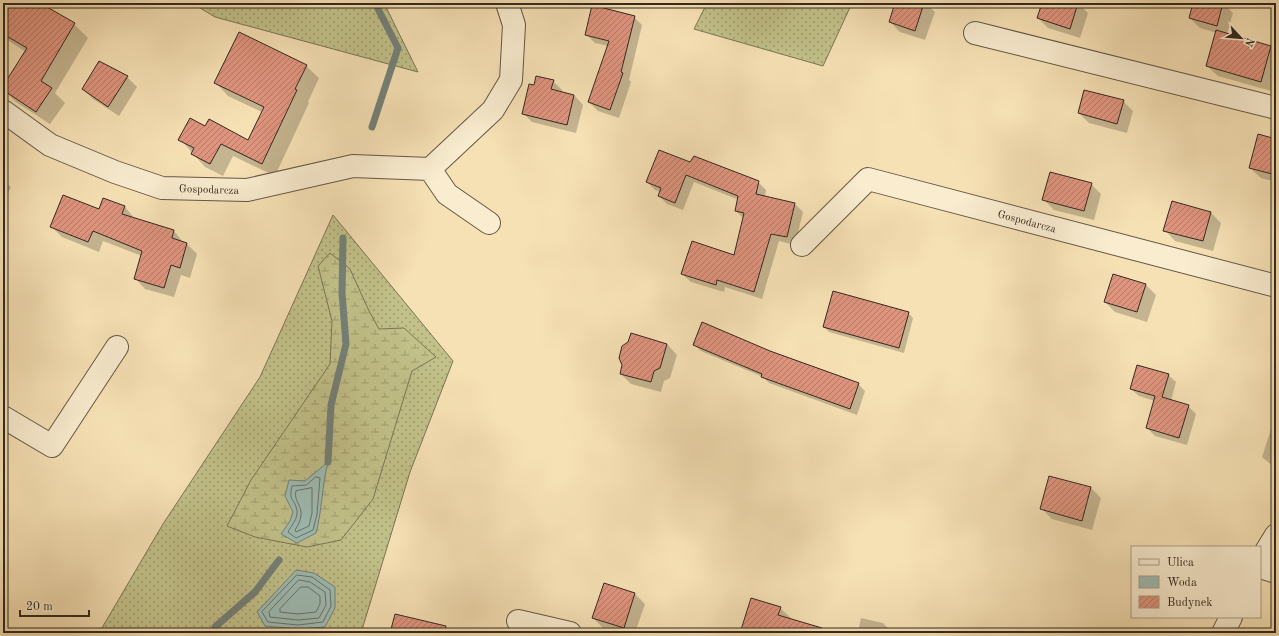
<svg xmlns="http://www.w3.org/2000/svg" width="1279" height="636" font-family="'Old Standard TT',serif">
<defs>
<pattern id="grass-dots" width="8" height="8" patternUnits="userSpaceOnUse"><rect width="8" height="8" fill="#c2c18a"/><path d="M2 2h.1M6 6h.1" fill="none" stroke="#9e9d70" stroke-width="1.8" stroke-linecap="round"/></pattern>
<pattern id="wetland-marsh" width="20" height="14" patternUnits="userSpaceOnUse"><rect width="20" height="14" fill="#c2c18a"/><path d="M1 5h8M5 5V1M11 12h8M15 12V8" fill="none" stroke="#9e9d70"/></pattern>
<pattern id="building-hatch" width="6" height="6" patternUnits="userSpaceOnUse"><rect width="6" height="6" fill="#df947e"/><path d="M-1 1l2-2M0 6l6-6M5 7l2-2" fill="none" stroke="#b57967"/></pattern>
</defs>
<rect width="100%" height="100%" fill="#f6e1b5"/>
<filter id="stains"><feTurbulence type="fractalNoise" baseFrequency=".005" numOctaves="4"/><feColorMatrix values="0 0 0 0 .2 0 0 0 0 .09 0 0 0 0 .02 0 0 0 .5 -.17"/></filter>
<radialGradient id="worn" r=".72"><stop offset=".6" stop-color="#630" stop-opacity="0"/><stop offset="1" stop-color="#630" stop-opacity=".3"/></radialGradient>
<g fill="url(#grass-dots)" stroke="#7a7555">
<path d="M 192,3 L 384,3 L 418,72 L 215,17 Z"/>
<path d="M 707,3 L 852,3 L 823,66 L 694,29 Z"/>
<path d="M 333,215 L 453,361 L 410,472 L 361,633 L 99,633 L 163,524 L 260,377 Z"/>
</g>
<path fill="url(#wetland-marsh)" stroke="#7a7555" d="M 330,253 L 350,269 L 369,311 L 379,329 L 404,328 L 436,357 L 412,371 L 373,499 L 341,540 L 307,547 L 255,537 L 227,526 L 251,480 L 330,364 L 332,321 L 318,266 Z"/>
<g fill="#9ebcb4" stroke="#738179">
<path d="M 328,462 C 322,486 322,510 316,533 L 297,543 L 281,534 L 290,521 L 293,512 L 285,496 L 289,480 L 305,481 Z"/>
<path d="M 296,570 L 314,573 L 335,587 L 335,608 L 325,627 L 298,629 L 265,626 L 257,612 Z"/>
</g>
<g fill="#0003">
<path d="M 3,3 L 39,3 L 74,24 L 88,38 L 55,93 L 65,103 L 50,124 L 16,102 L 3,89 L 26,52 L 3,37 Z"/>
<path d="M 896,3 L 925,3 L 935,12 L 925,40 L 900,32 L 890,22 Z"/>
<path d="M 1043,3 L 1078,3 L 1088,13 L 1080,38 L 1048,28 L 1038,18 Z"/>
<path d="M 1194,3 L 1223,3 L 1233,13 L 1227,34 L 1271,47 L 1276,52 L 1276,75 L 1271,91 L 1218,76 L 1207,66 L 1217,33 L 1200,28 L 1190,18 Z"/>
<path d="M 634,17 L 642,25 L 629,80 L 631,82 L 619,118 L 598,111 L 589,102 L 608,46 L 595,43 L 586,34 Z"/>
<path d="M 306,66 L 319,78 L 308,102 L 309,103 L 275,176 L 233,156 L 223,176 L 205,167 L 180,139 L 205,127 L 248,141 L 262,112 L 228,96 L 216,83 Z"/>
<path d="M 127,77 L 137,87 L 119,116 L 93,99 L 83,89 Z"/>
<path d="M 553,81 L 562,90 L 562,93 L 574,95 L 583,105 L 576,133 L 532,122 L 523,113 L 535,86 Z"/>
<path d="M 1123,101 L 1133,111 L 1127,133 L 1089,123 L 1079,113 Z"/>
<path d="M 1276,140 L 1276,182 L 1261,178 L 1250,168 Z"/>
<path d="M 690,164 L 758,182 L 766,190 L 765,197 L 795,204 L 803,212 L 795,245 L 779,241 L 762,299 L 725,287 L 724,292 L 691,282 L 682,274 L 735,256 L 744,219 L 736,211 L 739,200 L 694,182 L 683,210 L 667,204 L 659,196 L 661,192 L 655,190 L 647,182 Z"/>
<path d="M 3,180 L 11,187 L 3,202 Z"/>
<path d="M 1091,184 L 1101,194 L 1094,220 L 1054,210 L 1044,200 Z"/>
<path d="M 104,199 L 125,207 L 135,219 L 174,231 L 183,242 L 187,244 L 197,254 L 190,278 L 181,275 L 174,297 L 145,289 L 135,278 L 142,256 L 103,241 L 99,252 L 62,237 L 52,227 L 100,210 Z"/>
<path d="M 1211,213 L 1221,223 L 1213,251 L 1175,241 L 1165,230 Z"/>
<path d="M 1146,285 L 1156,295 L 1147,322 L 1115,312 L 1105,302 Z"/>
<path d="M 908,313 L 913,318 L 904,353 L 829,332 L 824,327 Z"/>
<path d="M 631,335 L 667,344 L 677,355 L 670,378 L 664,381 L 661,392 L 631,384 L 621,374 Z"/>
<path d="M 694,344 L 770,352 L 858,384 L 865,391 L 857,415 L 769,383 L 763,377 L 701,351 Z"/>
<path d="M 1168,375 L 1176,382 L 1171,401 L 1188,406 L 1196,414 L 1187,445 L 1155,436 L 1147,428 L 1155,401 L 1139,396 L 1131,389 Z"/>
<path d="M 1272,426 L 1276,427 L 1276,469 L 1262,457 Z"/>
<path d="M 1091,488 L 1101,498 L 1092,530 L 1052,519 L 1042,509 Z"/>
<path d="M 635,594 L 645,604 L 635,633 L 618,633 L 603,628 L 593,618 Z"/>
<path d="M 780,608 L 791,618 L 790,620 L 811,633 L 741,633 Z"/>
<path d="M 861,618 L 883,623 L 893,633 L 858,633 Z"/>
</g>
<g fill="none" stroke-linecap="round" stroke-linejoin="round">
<g stroke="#68726a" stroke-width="1">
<path d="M 316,477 L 320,478 L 317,514 L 313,530 L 296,538 L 288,532 C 291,526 298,519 297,511 C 295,498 288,502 292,486 L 306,485 Z"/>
<path d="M 312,488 L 312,513 L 309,526 L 296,532 L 295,530 C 310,507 292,504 296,491 Z"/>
<path d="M 297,575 L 312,577 L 330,590 L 331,606 L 323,622 L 298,625 L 268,622 L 262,612 Z"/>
<path d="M 299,580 L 310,582 L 325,592 L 326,605 L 319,618 L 298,620 L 270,617 L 269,612 Z"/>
<path d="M 301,587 L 308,587 L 320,596 L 320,604 L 316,612 L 298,614 L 280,612 L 280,609 Z"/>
</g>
<g stroke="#738179" stroke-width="7">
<path d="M 372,127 L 398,48 L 375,3"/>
<path d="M 328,462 L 331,405 L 346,344 L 342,293 L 343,238"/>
<path d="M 214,633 L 215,627 L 255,592 L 279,560"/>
</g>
</g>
<g fill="url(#building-hatch)" stroke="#332920">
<path d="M 3,3 L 40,3 L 75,23 L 41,81 L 52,88 L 36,112 L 3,90 L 3,86 L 27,48 L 3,34 Z"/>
<path d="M 895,3 L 924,3 L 915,31 L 889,22 Z"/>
<path d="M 1042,3 L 1078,3 L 1070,29 L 1037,18 Z"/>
<path d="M 1193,3 L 1223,3 L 1217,26 L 1189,18 Z"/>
<path d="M 592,5 L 635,16 L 621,72 L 623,73 L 610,110 L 588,102 L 609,41 L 585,35 Z"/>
<path d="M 1216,30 L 1271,46 L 1261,82 L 1206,66 Z"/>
<path d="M 239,32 L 307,65 L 295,89 L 297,90 L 262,164 L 221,144 L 210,164 L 191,154 L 194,148 L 178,140 L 190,118 L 205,126 L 209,119 L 248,140 L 264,107 L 214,83 Z"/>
<path d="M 99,61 L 128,76 L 108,107 L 82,89 Z"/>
<path d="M 536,76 L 554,80 L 551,89 L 574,95 L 567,125 L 522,114 L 529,84 L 534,85 Z"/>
<path d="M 1084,90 L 1124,100 L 1117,124 L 1078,113 Z"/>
<path d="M 1258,134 L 1276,139 L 1276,175 L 1249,168 Z"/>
<path d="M 659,150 L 690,162 L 694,156 L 759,181 L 756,194 L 795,203 L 787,237 L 771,234 L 754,292 L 717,280 L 716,285 L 681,274 L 692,241 L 734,255 L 744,213 L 735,211 L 738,196 L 686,175 L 675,203 L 658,196 L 661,188 L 646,182 Z"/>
<path d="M 1050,172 L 1092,183 L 1084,211 L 1042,200 Z"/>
<path d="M 63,195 L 99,209 L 103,198 L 125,206 L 122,214 L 174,230 L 172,238 L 187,243 L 180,268 L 171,265 L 164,288 L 134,279 L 142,251 L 93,231 L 88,242 L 50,227 Z"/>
<path d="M 1172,201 L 1211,212 L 1203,241 L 1163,231 Z"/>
<path d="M 1113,274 L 1146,284 L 1137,312 L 1104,302 Z"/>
<path d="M 833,291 L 909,312 L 899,348 L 823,327 Z"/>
<path d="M 702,322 L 770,351 L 859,383 L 850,409 L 761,377 L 762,374 L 693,345 Z"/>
<path d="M 631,333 L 667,344 L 660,368 L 654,371 L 651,382 L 620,374 L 622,365 L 619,358 L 622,346 L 628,342 Z"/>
<path d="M 1137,365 L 1169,374 L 1162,397 L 1189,405 L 1179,438 L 1146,428 L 1155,396 L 1130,389 Z"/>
<path d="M 1049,476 L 1091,487 L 1082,521 L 1040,509 Z"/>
<path d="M 604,583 L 635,593 L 624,628 L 592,618 Z"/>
<path d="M 751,598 L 781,607 L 778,615 L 822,628 L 822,633 L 740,633 Z"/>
<path d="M 395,614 L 446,626 L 445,633 L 390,633 Z"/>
</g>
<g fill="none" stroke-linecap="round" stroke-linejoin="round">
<defs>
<g id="minor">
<path d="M 975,33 L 1276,108"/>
<path d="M 3,111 L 50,145 L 115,172 L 162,188 L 247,190 L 353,166 L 430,169 L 447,194 L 489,223"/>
<path d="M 430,169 L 493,110 L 511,80 L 514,25 L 507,3"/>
<path d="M 802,245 L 868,179 L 1276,286"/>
<path d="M 3,417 L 52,446 L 117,347"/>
<path d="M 1260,561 L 1276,535"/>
<path d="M 1260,567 L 1276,572"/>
<path d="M 518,621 L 570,633"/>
<path d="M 1223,633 L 1231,617"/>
</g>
</defs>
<use href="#minor" stroke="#645745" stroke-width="24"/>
<use href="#minor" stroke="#f9eccf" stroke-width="22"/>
</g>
<g text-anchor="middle" stroke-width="3" stroke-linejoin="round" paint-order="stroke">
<g font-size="11" fill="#332920" stroke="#f9eccf">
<text transform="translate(209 189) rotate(2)" y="4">Gospodarcza</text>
<text transform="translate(1027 221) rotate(15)" y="4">Gospodarcza</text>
</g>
</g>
<rect width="1279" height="636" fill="none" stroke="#f6e1b5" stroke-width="16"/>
<rect x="4" y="4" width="1271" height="628" fill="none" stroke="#332920" stroke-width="2"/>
<rect x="8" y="8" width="1263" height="620" fill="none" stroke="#332920"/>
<rect x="1131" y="546" width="130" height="72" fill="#f9eccf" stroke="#aa9e89"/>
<rect x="1139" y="559" width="20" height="6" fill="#f9eccf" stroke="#aa9e89"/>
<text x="1167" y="566" font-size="12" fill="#332920">Ulica</text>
<rect x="1139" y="576" width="20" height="12" fill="#9ebcb4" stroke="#aa9e89"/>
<text x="1167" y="586" font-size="12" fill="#332920">Woda</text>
<rect x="1139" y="596" width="20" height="12" fill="url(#building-hatch)" stroke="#aa9e89"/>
<text x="1167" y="606" font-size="12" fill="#332920">Budynek</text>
<g transform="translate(1241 38) rotate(116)" stroke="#f9eccf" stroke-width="3" paint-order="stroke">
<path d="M0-3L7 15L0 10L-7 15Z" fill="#332920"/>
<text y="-6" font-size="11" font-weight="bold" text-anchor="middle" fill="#332920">N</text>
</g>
<path d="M20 610v6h69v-6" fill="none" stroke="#332920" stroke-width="2"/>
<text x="26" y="610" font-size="12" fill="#332920" stroke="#f9eccf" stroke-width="3" paint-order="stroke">20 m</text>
<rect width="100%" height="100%" filter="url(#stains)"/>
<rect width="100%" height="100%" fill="url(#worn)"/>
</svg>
